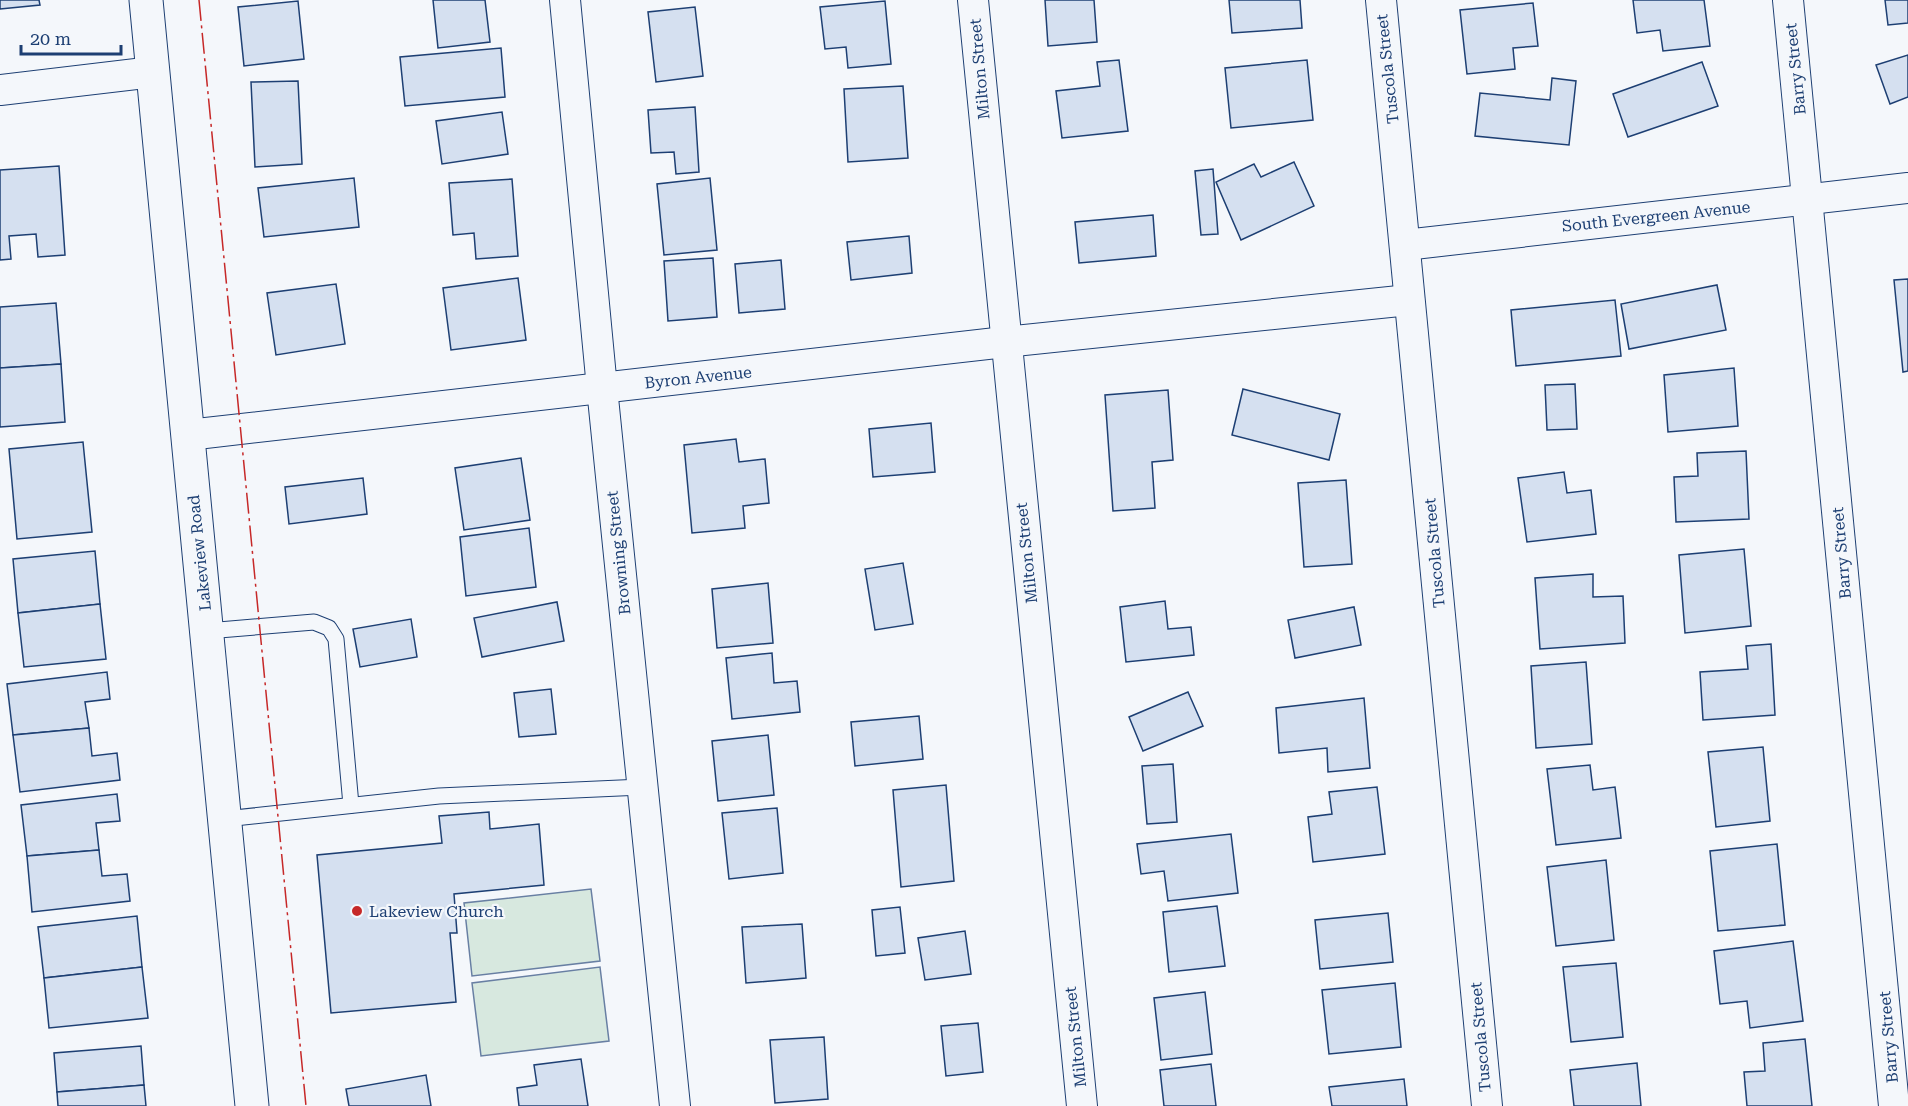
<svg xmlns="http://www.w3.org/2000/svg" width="1908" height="1106" font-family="'Roboto Serif',serif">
<rect width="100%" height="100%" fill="#f4f7fb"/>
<g fill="#d7e8df" stroke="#687fa3" stroke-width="1.5">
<path d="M 591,889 L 600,961 L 472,976 L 464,903 Z"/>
<path d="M 600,967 L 609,1041 L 481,1056 L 472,983 Z"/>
</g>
<g fill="#d5e0f0" stroke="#1d3f73" stroke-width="1.5">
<path d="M 0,0 L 39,0 L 40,5 L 0,9 Z"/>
<path d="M 433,0 L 485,0 L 490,42 L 438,48 Z"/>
<path d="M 1045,0 L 1094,0 L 1097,42 L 1048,46 Z"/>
<path d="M 1229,0 L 1300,0 L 1302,28 L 1232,33 Z"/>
<path d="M 1633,0 L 1704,0 L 1710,46 L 1663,51 L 1660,30 L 1637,33 Z"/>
<path d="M 1885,0 L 1908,0 L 1908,23 L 1888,25 Z"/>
<path d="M 298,1 L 304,59 L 244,66 L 238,7 Z"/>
<path d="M 885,1 L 891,64 L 848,68 L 846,47 L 825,49 L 820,7 Z"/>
<path d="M 1533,3 L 1538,46 L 1513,48 L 1515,69 L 1467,74 L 1460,10 Z"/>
<path d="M 695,7 L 703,76 L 656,82 L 648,12 Z"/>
<path d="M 501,48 L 505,97 L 405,106 L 400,57 Z"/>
<path d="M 1908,55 L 1908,97 L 1890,104 L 1876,65 Z"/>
<path d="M 1119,60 L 1128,131 L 1062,138 L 1056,91 L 1100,86 L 1097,62 Z"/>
<path d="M 1307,60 L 1313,120 L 1231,128 L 1225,68 Z"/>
<path d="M 1702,62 L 1718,106 L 1628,137 L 1613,94 Z"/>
<path d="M 1552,78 L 1576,81 L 1569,145 L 1475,136 L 1480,93 L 1550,100 Z"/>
<path d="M 298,81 L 302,164 L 255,167 L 251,82 Z"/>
<path d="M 903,86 L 908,158 L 848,162 L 844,89 Z"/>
<path d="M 695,107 L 699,172 L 676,174 L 674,152 L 651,153 L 648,110 Z"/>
<path d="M 502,112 L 508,154 L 442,164 L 436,121 Z"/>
<path d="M 1294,162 L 1314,206 L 1241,240 L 1216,182 L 1254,164 L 1261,177 Z"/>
<path d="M 59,166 L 65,255 L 38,257 L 36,234 L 9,236 L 11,259 L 0,260 L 0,170 Z"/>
<path d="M 1213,169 L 1218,234 L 1201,235 L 1195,171 Z"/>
<path d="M 354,178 L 359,227 L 264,237 L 258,188 Z"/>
<path d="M 710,178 L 717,250 L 664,255 L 657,184 Z"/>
<path d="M 512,179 L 518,256 L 476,259 L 474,233 L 453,235 L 449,183 Z"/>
<path d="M 1153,215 L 1156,256 L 1079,263 L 1075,222 Z"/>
<path d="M 909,236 L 912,273 L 851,280 L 847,242 Z"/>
<path d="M 713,258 L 717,317 L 668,321 L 664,261 Z"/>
<path d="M 781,260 L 785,309 L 739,313 L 735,264 Z"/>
<path d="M 518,278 L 526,340 L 451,350 L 443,288 Z"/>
<path d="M 1908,279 L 1908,371 L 1903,372 L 1894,280 Z"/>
<path d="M 336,284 L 345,344 L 276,355 L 267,293 Z"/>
<path d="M 1717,285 L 1726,330 L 1629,349 L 1621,304 Z"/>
<path d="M 1615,300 L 1621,356 L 1516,366 L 1511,310 Z"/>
<path d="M 56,303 L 61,364 L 0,368 L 0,307 Z"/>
<path d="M 61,364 L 65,422 L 0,427 L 0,368 Z"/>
<path d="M 1734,368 L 1738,426 L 1668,432 L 1664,375 Z"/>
<path d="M 1575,384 L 1577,429 L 1547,430 L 1545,385 Z"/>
<path d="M 1243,389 L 1340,414 L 1329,460 L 1232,435 Z"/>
<path d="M 1168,390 L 1173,460 L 1152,462 L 1155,508 L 1113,511 L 1105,395 Z"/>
<path d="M 931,423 L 935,472 L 873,477 L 869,429 Z"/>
<path d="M 736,439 L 739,462 L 765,459 L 769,503 L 743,506 L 745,528 L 692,533 L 684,445 Z"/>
<path d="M 83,442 L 92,532 L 17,539 L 9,449 Z"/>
<path d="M 1746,451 L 1749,519 L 1676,522 L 1674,477 L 1698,476 L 1697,453 Z"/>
<path d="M 521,458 L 530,520 L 464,530 L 455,468 Z"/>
<path d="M 1564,472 L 1567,493 L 1591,490 L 1596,534 L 1527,542 L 1518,478 Z"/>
<path d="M 363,478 L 367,514 L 289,524 L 285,487 Z"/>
<path d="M 1346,480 L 1352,564 L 1304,567 L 1298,483 Z"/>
<path d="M 529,528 L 536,587 L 466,596 L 460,537 Z"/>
<path d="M 1744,549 L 1751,626 L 1685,633 L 1679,555 Z"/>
<path d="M 95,551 L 100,604 L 18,613 L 13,559 Z"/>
<path d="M 903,563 L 913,624 L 875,630 L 865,569 Z"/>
<path d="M 1593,574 L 1593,597 L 1623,596 L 1625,643 L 1540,649 L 1535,578 Z"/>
<path d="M 768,583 L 773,643 L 717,648 L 712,589 Z"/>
<path d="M 1165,601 L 1168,629 L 1191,627 L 1194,655 L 1126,662 L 1120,607 Z"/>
<path d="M 557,602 L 564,641 L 482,657 L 474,618 Z"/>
<path d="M 100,604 L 106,659 L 24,667 L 18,613 Z"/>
<path d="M 1354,607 L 1361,645 L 1295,658 L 1288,620 Z"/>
<path d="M 411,619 L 417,657 L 360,667 L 353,629 Z"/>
<path d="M 1771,644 L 1775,715 L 1703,720 L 1700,672 L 1748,669 L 1746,646 Z"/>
<path d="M 772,653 L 774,683 L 797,681 L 800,712 L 732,719 L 726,658 Z"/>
<path d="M 1586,662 L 1592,744 L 1536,748 L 1531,666 Z"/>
<path d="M 107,672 L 110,699 L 85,702 L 89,728 L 13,735 L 7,684 Z"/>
<path d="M 551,689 L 556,734 L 519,737 L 514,693 Z"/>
<path d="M 1188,692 L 1203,726 L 1143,751 L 1129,717 Z"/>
<path d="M 1364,698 L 1370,768 L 1328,772 L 1327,748 L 1279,753 L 1276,708 Z"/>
<path d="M 919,716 L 923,759 L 855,766 L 851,722 Z"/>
<path d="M 89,728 L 92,756 L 117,753 L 120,780 L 20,792 L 13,735 Z"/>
<path d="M 768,735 L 774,795 L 718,801 L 712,741 Z"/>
<path d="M 1763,747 L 1770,821 L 1716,827 L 1708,752 Z"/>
<path d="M 1173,764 L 1177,822 L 1147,824 L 1142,766 Z"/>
<path d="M 1590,765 L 1593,790 L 1615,787 L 1621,838 L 1556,845 L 1547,769 Z"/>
<path d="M 946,785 L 954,881 L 901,887 L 893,790 Z"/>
<path d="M 1377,787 L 1385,854 L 1313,862 L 1308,817 L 1332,814 L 1329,792 Z"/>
<path d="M 117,794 L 120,821 L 96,823 L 99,850 L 27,856 L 21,805 Z"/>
<path d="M 777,808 L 783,873 L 729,879 L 722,813 Z"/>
<path d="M 489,812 L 490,829 L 539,824 L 544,885 L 454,894 L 457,933 L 450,933 L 456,1002 L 331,1013 L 317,855 L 442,843 L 439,816 Z"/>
<path d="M 1231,834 L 1238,893 L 1168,901 L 1164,871 L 1141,874 L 1137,844 Z"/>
<path d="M 1777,844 L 1785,925 L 1718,931 L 1710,851 Z"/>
<path d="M 99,850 L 102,876 L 127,874 L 130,901 L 32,912 L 27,856 Z"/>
<path d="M 1606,860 L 1614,940 L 1556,946 L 1547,867 Z"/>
<path d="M 1217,906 L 1225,966 L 1169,972 L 1163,912 Z"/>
<path d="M 900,907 L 905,953 L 876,956 L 872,910 Z"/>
<path d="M 1388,913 L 1393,962 L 1320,969 L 1315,920 Z"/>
<path d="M 137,916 L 142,967 L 44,978 L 38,927 Z"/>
<path d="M 802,924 L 806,978 L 746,983 L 742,927 Z"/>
<path d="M 965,931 L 971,974 L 925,980 L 918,938 Z"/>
<path d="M 1793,941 L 1803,1021 L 1750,1028 L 1747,1001 L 1720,1004 L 1714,951 Z"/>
<path d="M 1616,963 L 1623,1037 L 1571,1042 L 1563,967 Z"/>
<path d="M 142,967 L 148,1018 L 49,1028 L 44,978 Z"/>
<path d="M 1395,983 L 1401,1047 L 1329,1054 L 1322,990 Z"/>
<path d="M 1205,992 L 1212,1054 L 1161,1060 L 1154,998 Z"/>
<path d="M 978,1023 L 983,1072 L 946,1076 L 941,1026 Z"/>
<path d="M 824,1037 L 828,1099 L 775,1103 L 770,1040 Z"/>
<path d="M 1805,1039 L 1812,1106 L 1747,1106 L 1744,1072 L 1765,1071 L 1763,1043 Z"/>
<path d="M 141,1046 L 144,1085 L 57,1092 L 54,1053 Z"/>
<path d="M 581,1059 L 588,1106 L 519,1106 L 517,1088 L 537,1085 L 534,1065 Z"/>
<path d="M 1637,1063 L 1641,1106 L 1574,1106 L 1570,1070 Z"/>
<path d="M 1211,1064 L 1216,1106 L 1164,1106 L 1160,1070 Z"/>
<path d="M 426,1075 L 431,1106 L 349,1106 L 346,1089 Z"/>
<path d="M 1404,1079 L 1407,1106 L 1332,1106 L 1329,1087 Z"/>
<path d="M 144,1085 L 146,1106 L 58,1106 L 57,1092 Z"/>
</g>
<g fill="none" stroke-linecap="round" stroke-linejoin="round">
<defs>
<g id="lane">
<path d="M 207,631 L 314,622 L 329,628 L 336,639 L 351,805"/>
<path d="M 225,819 L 439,796 L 642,787"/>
</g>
<g id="street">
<path d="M 565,0 L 602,388 L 675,1106"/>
<path d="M 973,0 L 1082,1106"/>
<path d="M 1381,0 L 1487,1106"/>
<path d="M 1788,0 L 1894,1106"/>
<path d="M 0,90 L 153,72"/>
<path d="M 1405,245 L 1908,188"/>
<path d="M 188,435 L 1005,342 L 1409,300"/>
</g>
<path id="secondary" d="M 146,0 L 252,1106"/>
</defs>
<use href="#lane" stroke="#1d3f73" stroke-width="17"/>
<use href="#street" stroke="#1d3f73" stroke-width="32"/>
<use href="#secondary" stroke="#1d3f73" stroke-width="35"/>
<use href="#lane" stroke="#f4f7fb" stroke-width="15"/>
<use href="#street" stroke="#f4f7fb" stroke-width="30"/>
<use href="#secondary" stroke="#f4f7fb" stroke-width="33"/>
<path stroke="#c62828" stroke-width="1.5" stroke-dasharray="21 4.5 3 4.5" stroke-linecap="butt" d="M 199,0 L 306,1106"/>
</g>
<circle fill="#c62828" stroke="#f4f7fb" stroke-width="2" cx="357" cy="911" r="6"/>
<g text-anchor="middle" stroke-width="4.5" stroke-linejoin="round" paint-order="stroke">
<g font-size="16" fill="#1d3f73" stroke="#f4f7fb">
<text transform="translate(979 69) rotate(-95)" y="6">Milton Street</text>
<text transform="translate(1387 69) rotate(-96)" y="6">Tuscola Street</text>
<text transform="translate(1795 69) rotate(-96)" y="6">Barry Street</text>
<text transform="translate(1656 216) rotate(-6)" y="6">South Evergreen Avenue</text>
<text transform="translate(698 377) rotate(-6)" y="6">Byron Avenue</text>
<text transform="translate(199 553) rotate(-96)" y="6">Lakeview Road</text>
<text transform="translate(618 553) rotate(-96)" y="6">Browning Street</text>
<text transform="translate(1026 553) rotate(-96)" y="6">Milton Street</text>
<text transform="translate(1434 553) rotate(-95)" y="6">Tuscola Street</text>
<text transform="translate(1841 553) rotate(-95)" y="6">Barry Street</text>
<text transform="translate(1075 1037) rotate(-96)" y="6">Milton Street</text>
<text transform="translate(1480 1037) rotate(-95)" y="6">Tuscola Street</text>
<text transform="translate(1888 1037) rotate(-95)" y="6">Barry Street</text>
</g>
<g font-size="16" fill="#1d3f73" stroke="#f4f7fb" text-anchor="start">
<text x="369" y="917">Lakeview Church</text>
</g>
</g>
<path d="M21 45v9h100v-9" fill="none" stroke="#1d3f73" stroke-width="3"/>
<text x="30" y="45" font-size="18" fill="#1d3f73" stroke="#f4f7fb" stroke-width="4.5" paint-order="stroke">20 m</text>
</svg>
